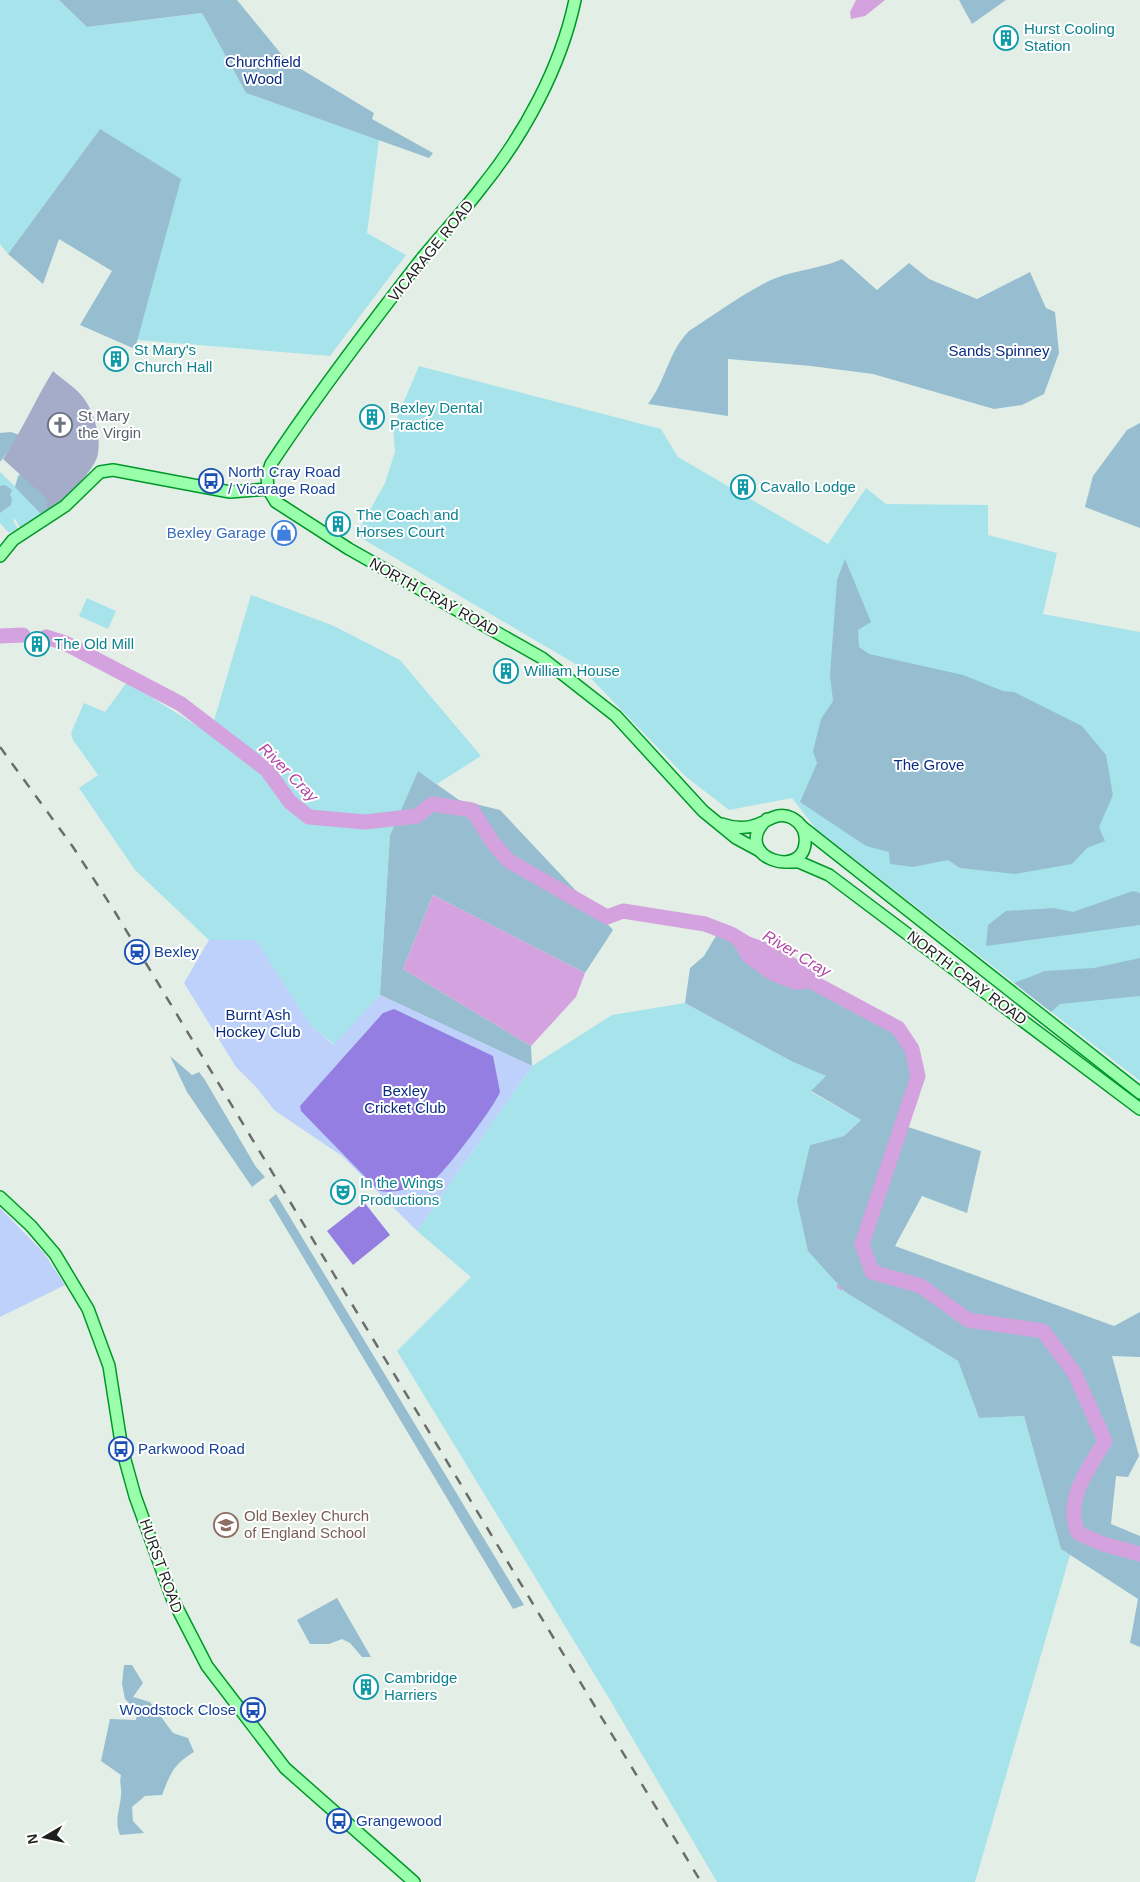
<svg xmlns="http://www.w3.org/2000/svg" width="1140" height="1882" font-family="Helvetica,sans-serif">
<rect width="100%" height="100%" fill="#e3efe6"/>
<g fill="#a7e3eb">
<path d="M 0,0 L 59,0 L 87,27 L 202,13 L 246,93 L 379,140 L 367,233 L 406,255 L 330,356 L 137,340 L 100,129 L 8,254 L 0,244 Z"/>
<path d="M 419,366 L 661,429 L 678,457 L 828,544 L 866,488 L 886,504 L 988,505 L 988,535 L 1057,553 L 1043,614 L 1140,632 L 1140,1081 L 816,829 L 792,798 L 729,810 L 685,776 L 579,666 L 356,535 L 385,483 L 395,452 L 393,427 Z"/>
<path d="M 0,472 L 44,514 L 20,528 L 15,519 L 13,520 L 18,529 L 9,533 L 0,523 Z"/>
<path d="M 251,595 L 334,626 L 400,660 L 481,756 L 437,784 L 418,771 L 390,835 L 380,995 L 335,1045 L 312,1027 L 256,941 L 209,940 L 135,870 L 79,788 L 98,775 L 73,740 L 71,733 L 84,703 L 105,712 L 127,682 L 210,734 Z"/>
<path d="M 87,598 L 116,611 L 108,629 L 79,616 Z"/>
<path d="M 685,1003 L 791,1061 L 827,1076 L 811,1092 L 861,1120 L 844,1136 L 810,1145 L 845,1292 L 958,1361 L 979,1418 L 1024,1416 L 1061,1549 L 1070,1555 L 975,1882 L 717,1882 L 610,1700 L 397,1351 L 471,1277 L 417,1231 L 532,1066 L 612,1015 Z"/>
</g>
<g fill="#96bed0">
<path d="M 59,0 L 237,0 L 286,60 L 374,113 L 372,119 L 433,153 L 429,158 L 246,93 L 202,13 L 87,27 Z"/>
<path d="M 959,0 L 1006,0 L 972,24 Z"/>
<path d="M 100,129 L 181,179 L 135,349 L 80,325 L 112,271 L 59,239 L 43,284 L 8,254 Z"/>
<path d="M 842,259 L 877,290 L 909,263 L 929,279 L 977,299 L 1030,272 L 1046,308 L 1055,312 L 1059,353 L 1044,394 L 1022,405 L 994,409 L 873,374 L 811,366 L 728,359 L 728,416 L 648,404 C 666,381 668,352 689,331 C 714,315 738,297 765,283 C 789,270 818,270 842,259 Z"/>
<path d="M 1140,423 L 1140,528 L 1085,507 L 1093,476 L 1127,430 Z"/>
<path d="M 11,432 L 20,435 L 0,462 L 0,433 Z"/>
<path d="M 91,462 L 92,467 L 84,477 L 81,475 L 73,487 L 75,489 L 44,512 L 40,513 L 15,487 L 18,476 L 22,473 Z"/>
<path d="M 5,485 L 12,490 L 10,495 L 12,498 L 11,505 L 0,513 L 0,486 Z"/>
<path d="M 845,559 L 871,622 L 858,630 L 859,647 L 869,654 L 963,675 L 1003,691 L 1014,692 L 1082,726 L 1106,755 L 1113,795 L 1099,827 L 1105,841 L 1087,848 L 1072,864 L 1015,874 L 960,868 L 948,860 L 913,867 L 890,864 L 889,852 L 866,846 L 800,802 L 817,763 L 813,751 L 821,719 L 833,701 L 830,675 L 837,580 Z"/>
<path d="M 418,771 L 459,800 L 500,810 L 613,930 L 585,973 L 433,895 L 403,969 L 531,1046 L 532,1066 L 380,995 L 390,835 Z"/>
<path d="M 1133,891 L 1140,893 L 1140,925 L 986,946 L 988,925 L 1006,911 L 1054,908 L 1073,912 Z"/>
<path d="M 720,929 L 820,987 L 898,1028 L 912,1049 L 918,1076 L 902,1125 L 981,1151 L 967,1213 L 922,1196 L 895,1246 L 1114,1326 L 1140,1312 L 1140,1357 L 1112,1356 L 1139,1456 L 1128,1477 L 1116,1476 L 1111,1524 L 1140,1536 L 1140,1647 L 1130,1643 L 1138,1599 L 1061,1549 L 1024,1416 L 979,1418 L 958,1361 L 845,1292 L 808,1251 L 797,1201 L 810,1145 L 844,1136 L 861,1120 L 811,1091 L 826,1076 L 791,1061 L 685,1003 L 690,968 L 704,956 Z"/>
<path d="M 1140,958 L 1140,996 L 1060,1004 L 1051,1012 L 1014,983 L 1045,971 L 1094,968 Z"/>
<path d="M 170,1056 L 192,1075 L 199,1072 L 205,1080 L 256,1167 L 265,1177 L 252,1187 L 187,1092 Z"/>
<path d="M 276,1194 L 524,1605 L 513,1609 L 269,1200 Z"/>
<path d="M 337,1598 L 371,1657 L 362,1657 L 350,1643 L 342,1639 L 329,1644 L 310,1644 L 297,1620 Z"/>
<path d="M 124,1665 L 132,1665 L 143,1683 L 133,1697 L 150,1702 L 173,1733 L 188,1738 L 194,1752 C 173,1764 170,1775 162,1795 L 145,1796 L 132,1807 L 133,1821 L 144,1833 L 120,1835 C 114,1820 120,1810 121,1795 C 122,1788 119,1783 121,1775 L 101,1761 L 110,1719 L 136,1720 L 137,1711 L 125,1699 L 122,1684 Z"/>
</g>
<path fill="#a4acc9" d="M 53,371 C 64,381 77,388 85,400 C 95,414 104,446 95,462 C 85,480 63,500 47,512 L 47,499 L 3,459 C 22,431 35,400 53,371 Z"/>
<g fill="#bed1fb">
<path d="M 209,940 L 256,940 L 312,1027 L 334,1045 L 380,995 L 532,1066 L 417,1231 L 342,1156 L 274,1110 L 257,1088 L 236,1067 L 184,983 Z"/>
<path d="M 0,1208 L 44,1253 L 65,1285 L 0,1317 Z"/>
</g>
<g fill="#947ee1">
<path d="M 394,1009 L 493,1056 L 500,1092 C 494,1107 450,1165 437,1177 C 428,1185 388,1196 378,1190 L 301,1111 L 300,1106 L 383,1013 Z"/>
<path d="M 364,1202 L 390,1235 L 353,1265 L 327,1231 Z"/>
</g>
<g fill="#d4a2de">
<path d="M 856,0 L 885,0 L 865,16 L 851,19 L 850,12 Z"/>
<path d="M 433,895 L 585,973 L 576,997 L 531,1046 L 403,969 Z"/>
<path d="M 732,931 L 772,944 L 813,969 L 820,987 L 795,990 L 769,980 L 743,961 L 729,937 Z"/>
</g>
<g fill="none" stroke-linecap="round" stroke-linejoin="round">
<path stroke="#d4a2de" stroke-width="2.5" d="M 838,1286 L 841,1289"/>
<g stroke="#d4a2de" stroke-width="15">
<path d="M 0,636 L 23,635"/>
<path d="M 46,637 L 65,643 L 181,704 L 267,770 L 290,802 L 309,817 L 365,822 L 417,816 L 432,804 L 472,810 L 493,843 L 509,861 L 607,917 L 623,911 L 705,924 L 731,934 L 749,945"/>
<path d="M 803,977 L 898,1028 L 912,1049 L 918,1076 L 862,1244 L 872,1272 L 921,1286 L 968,1320 L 1043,1331 L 1074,1372 L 1105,1441 C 1088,1470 1064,1499 1078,1533 L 1103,1544 L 1140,1554"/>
</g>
<defs>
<g id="primary">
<path d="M 268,489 L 276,502 L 349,549 L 542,658 L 616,716 L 703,811 L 736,838 L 760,851"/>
<path d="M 268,489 L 267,476 L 271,464 C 318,393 370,325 423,257 C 442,234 463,212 481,188 C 524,135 561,67 575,0"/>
<path d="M 0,556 L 13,540 L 65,506 L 100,472 L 113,470 L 230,492 L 268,489"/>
<path d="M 722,824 C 733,828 745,829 756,825 C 769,821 777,811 792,818 C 799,822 804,828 805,836 C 810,884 727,857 767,819"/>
<path d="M 801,826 L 1140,1093"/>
<path d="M 787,862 L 799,862 L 829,875 L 1140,1109"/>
<path d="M 0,1197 L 31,1226 L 55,1254 L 88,1309 L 109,1366 L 122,1449 L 135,1496 L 172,1598 L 207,1666 L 285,1768 L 414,1882"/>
</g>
</defs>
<use href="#primary" stroke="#00972a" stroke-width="14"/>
<use href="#primary" stroke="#99ffab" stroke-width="11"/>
<path stroke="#6c6c6c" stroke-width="2.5" stroke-dasharray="10 10" stroke-linecap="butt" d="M 0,747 L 73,847 L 115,912 L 701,1882"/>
</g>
<defs>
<symbol id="building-ring" viewBox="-11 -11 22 22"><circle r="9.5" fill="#fff" stroke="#0f9aa8" stroke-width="1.5"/><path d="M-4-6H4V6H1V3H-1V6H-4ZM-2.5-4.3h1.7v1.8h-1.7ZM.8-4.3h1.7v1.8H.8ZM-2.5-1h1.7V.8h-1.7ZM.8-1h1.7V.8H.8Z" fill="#0f9aa8"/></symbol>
<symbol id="church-ring" viewBox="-11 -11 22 22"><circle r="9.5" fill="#fff" stroke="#6b7280" stroke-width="1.5"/><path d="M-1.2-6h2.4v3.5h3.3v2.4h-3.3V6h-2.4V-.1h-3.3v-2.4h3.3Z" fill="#6b7280"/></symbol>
<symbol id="bus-ring" viewBox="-11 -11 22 22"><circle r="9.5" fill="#fff" stroke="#1a4fb4" stroke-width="1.5"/><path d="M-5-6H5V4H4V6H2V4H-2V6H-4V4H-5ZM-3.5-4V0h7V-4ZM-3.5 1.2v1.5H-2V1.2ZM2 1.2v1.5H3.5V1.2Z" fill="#1a4fb4"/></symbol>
<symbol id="shop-ring" viewBox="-11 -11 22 22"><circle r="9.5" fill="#fff" stroke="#3f7fe0" stroke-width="1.5"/><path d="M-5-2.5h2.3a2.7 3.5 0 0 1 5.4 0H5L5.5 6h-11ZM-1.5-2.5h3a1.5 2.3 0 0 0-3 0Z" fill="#3f7fe0"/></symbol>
<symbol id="station-ring" viewBox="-11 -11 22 22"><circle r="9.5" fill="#fff" stroke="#1a4fb4" stroke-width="1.5"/><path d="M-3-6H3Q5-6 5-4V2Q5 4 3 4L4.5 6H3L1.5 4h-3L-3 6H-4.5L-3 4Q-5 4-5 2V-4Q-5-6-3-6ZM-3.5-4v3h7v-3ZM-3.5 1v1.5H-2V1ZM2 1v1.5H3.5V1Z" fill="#1a4fb4"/></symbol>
<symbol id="theatre-ring" viewBox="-11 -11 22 22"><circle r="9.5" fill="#fff" stroke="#0f9aa8" stroke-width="1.5"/><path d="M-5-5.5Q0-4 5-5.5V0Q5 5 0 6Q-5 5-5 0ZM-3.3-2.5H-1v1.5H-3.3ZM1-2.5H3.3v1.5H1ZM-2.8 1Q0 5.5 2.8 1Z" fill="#0f9aa8"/></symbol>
<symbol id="school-ring" viewBox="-11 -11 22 22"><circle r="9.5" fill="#fff" stroke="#8d6e63" stroke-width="1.5"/><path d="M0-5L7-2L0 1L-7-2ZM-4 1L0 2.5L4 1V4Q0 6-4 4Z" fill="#8d6e63"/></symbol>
</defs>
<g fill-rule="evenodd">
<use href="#building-ring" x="992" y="24" width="28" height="28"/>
<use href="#building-ring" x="102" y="345" width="28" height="28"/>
<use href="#building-ring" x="358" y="403" width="28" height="28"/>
<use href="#church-ring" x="46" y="411" width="28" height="28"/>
<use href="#bus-ring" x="197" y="467" width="28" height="28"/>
<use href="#building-ring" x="729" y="473" width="28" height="28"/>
<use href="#building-ring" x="324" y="510" width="28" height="28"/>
<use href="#shop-ring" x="270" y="519" width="28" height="28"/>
<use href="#building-ring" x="23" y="630" width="28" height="28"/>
<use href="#building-ring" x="492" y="657" width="28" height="28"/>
<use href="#station-ring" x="123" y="938" width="28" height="28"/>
<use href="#theatre-ring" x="329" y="1178" width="28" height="28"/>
<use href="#bus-ring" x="107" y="1435" width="28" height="28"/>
<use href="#school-ring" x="212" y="1511" width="28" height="28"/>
<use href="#building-ring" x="352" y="1673" width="28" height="28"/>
<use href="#bus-ring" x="239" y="1696" width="28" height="28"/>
<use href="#bus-ring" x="325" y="1807" width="28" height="28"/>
</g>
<g text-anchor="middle" stroke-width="4" stroke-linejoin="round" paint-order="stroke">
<g font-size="15" fill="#0d838f" stroke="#fff" text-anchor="start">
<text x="1024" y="34">Hurst Cooling<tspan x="1024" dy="17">Station</tspan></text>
<text x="134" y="355">St Mary's<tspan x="134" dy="17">Church Hall</tspan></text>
<text x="390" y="413">Bexley Dental<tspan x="390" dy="17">Practice</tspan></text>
<text x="760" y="492">Cavallo Lodge</text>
<text x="356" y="520">The Coach and<tspan x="356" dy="17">Horses Court</tspan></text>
<text x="54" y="649">The Old Mill</text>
<text x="524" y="676">William House</text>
<text x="360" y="1188">In the Wings<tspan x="360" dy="17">Productions</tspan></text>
<text x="384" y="1683">Cambridge<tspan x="384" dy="17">Harriers</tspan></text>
</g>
<g font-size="15" fill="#082c7f" stroke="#fff">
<text x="263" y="67">Churchfield<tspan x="263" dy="17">Wood</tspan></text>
<text x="999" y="356">Sands Spinney</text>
<text x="929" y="770">The Grove</text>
<text x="258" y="1020">Burnt Ash<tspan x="258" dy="17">Hockey Club</tspan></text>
<text x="405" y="1096">Bexley<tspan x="405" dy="17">Cricket Club</tspan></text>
</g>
<g font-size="15" fill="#1e1e1e" stroke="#fff">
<text transform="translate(431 251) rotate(-51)" y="5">VICARAGE ROAD</text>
<text transform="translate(434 597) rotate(29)" y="5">NORTH CRAY ROAD</text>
<text transform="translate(967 978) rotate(37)" y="5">NORTH CRAY ROAD</text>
<text transform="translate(161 1566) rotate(70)" y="5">HURST ROAD</text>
</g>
<g font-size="15" fill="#5b616d" stroke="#fff" text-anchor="start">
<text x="78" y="421">St Mary<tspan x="78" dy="17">the Virgin</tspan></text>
</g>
<g font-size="15" fill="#164399" stroke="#fff" text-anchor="start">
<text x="228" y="477">North Cray Road<tspan x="228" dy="17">/ Vicarage Road</tspan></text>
<text x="154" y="957">Bexley</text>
<text x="138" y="1454">Parkwood Road</text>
<text x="236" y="1715" text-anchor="end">Woodstock Close</text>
<text x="356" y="1826">Grangewood</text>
</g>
<g font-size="15" fill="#366cbe" stroke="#fff" text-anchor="end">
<text x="266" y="538">Bexley Garage</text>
</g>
<g font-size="15" fill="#785e54" stroke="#fff" text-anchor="start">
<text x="244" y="1521">Old Bexley Church<tspan x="244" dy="17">of England School</tspan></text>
</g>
<g font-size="16" font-style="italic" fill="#b047a4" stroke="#fff">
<text transform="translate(289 772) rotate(45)" y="6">River Cray</text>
<text transform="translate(797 953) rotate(31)" y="6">River Cray</text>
</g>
</g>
<g transform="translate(45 1837) rotate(261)" stroke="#ffffff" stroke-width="4" paint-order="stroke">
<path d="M0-4L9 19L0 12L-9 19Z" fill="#1e1e1e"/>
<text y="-8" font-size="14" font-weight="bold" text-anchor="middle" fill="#1e1e1e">N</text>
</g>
</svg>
